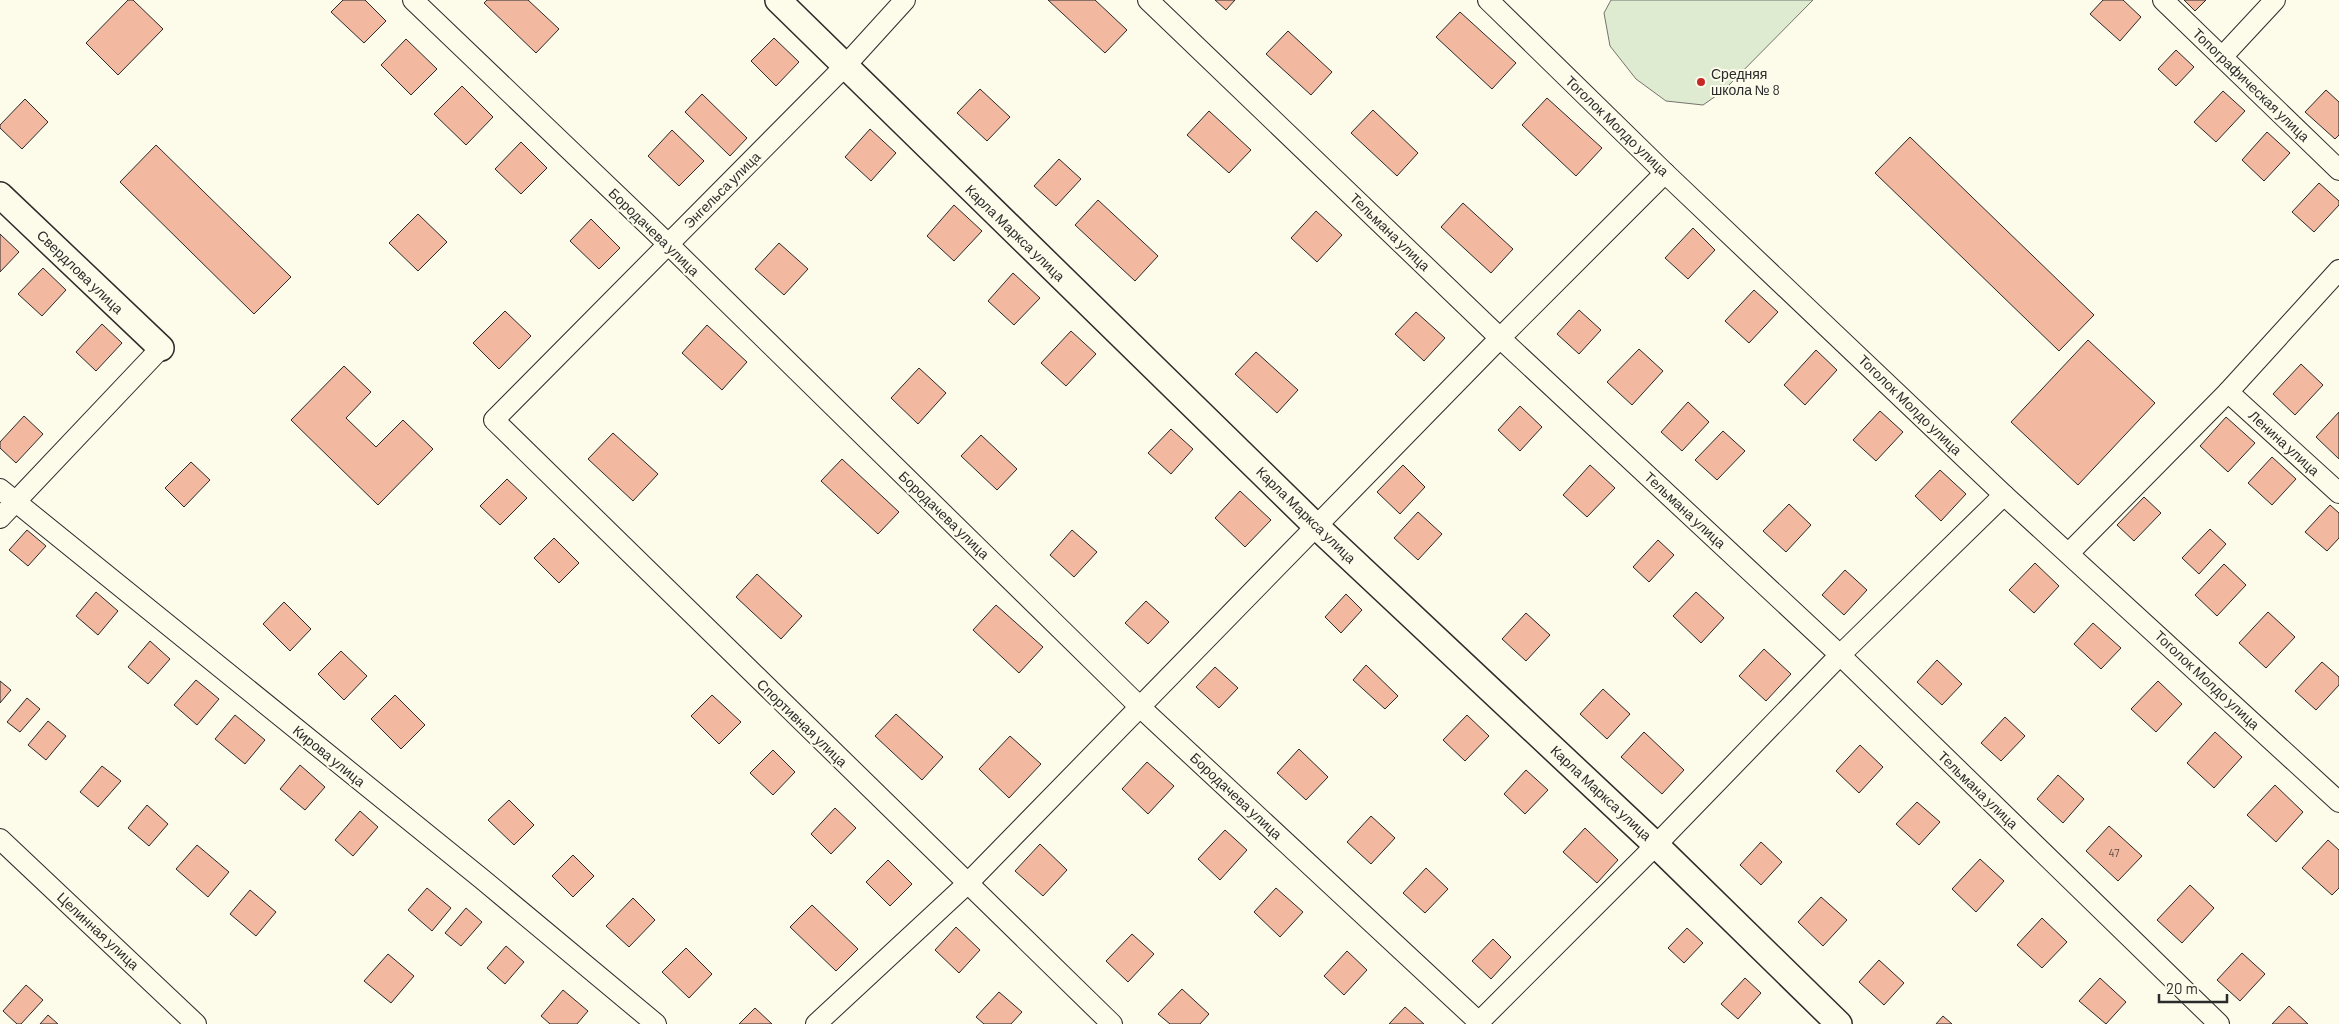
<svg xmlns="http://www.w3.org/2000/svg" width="2339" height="1024" font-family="Barlow,sans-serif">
<rect width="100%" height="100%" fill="#fdfbea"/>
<path fill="#deebd1" stroke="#74746e" d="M 1611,0 L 1813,0 L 1723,91 L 1703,105 L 1666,101 L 1636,79 L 1610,46 L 1604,13 Z"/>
<g fill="#f2b8a0" stroke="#2b2b2b">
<path d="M 128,0 L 133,0 L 163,29 L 118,75 L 86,43 Z"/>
<path d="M 343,0 L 365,0 L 386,21 L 364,43 L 331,12 Z"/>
<path d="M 487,0 L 528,0 L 559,29 L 536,53 L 484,3 Z"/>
<path d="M 1048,0 L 1095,0 L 1127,30 L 1105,53 Z"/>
<path d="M 1215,0 L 1235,0 L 1226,10 Z"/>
<path d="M 2103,0 L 2123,0 L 2141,17 L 2120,41 L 2090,14 Z"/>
<path d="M 2184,0 L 2206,0 L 2195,11 Z"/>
<path d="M 1460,12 L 1516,63 L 1492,89 L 1436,37 Z"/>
<path d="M 1288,31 L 1332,72 L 1311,95 L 1266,54 Z"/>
<path d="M 774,38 L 799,62 L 776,86 L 751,61 Z"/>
<path d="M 406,39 L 437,69 L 411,95 L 381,65 Z"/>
<path d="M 2176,50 L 2194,67 L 2176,86 L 2158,69 Z"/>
<path d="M 462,86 L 493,117 L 466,145 L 434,114 Z"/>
<path d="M 980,89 L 1010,117 L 987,141 L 957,113 Z"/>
<path d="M 2326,90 L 2339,102 L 2339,135 L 2335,139 L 2305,112 Z"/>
<path d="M 2223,91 L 2245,111 L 2216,142 L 2194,122 Z"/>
<path d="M 702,94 L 747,138 L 730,156 L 685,112 Z"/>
<path d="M 1547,98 L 1602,148 L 1576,176 L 1522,125 Z"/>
<path d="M 25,99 L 48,122 L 22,149 L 0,128 L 0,125 Z"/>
<path d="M 1373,110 L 1418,153 L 1397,176 L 1351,133 Z"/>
<path d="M 1209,111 L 1251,150 L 1229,173 L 1187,135 Z"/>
<path d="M 870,129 L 896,153 L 871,181 L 845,157 Z"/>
<path d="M 672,130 L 704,161 L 679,186 L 648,156 Z"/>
<path d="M 2267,132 L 2290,153 L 2264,181 L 2242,160 Z"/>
<path d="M 1910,137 L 2094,315 L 2059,351 L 1875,173 Z"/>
<path d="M 521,142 L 547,168 L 521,194 L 495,169 Z"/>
<path d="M 156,145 L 291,277 L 254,314 L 120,182 Z"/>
<path d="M 1059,159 L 1081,179 L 1056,206 L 1034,186 Z"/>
<path d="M 2319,183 L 2339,201 L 2339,205 L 2314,232 L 2292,212 Z"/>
<path d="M 1098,200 L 1158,256 L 1135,281 L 1075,225 Z"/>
<path d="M 1463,203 L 1513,249 L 1491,273 L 1441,227 Z"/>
<path d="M 954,205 L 982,231 L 954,261 L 927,236 Z"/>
<path d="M 1316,211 L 1342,235 L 1317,262 L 1291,238 Z"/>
<path d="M 418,214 L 447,242 L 418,271 L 389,243 Z"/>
<path d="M 591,219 L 620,248 L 599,269 L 570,241 Z"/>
<path d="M 1693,228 L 1715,250 L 1688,279 L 1665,258 Z"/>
<path d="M 0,234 L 19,252 L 0,272 Z"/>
<path d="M 779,243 L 808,269 L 784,295 L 755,269 Z"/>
<path d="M 43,268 L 66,290 L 42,316 L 18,294 Z"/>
<path d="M 1013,273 L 1040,298 L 1014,325 L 988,301 Z"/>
<path d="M 1754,290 L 1778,312 L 1749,343 L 1725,321 Z"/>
<path d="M 1579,310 L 1601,330 L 1579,354 L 1557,334 Z"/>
<path d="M 505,311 L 531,336 L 499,369 L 473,343 Z"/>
<path d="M 1416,312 L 1445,338 L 1424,361 L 1395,334 Z"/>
<path d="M 102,324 L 122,343 L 96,371 L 76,352 Z"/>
<path d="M 707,325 L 747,362 L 722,390 L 682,353 Z"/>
<path d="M 1071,331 L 1096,354 L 1066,386 L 1041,363 Z"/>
<path d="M 2088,340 L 2155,403 L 2078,485 L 2011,422 Z"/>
<path d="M 1639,349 L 1663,371 L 1632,405 L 1607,382 Z"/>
<path d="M 1816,350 L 1837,370 L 1805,405 L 1784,385 Z"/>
<path d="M 1256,352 L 1298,390 L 1277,413 L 1235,374 Z"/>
<path d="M 2301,364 L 2323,385 L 2295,415 L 2273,394 Z"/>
<path d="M 344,366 L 371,392 L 346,418 L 376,447 L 403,420 L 433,449 L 378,505 L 291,420 Z"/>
<path d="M 919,368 L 946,393 L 918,424 L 891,398 Z"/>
<path d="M 1688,402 L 1709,422 L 1682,451 L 1661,432 Z"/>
<path d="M 1520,406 L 1542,427 L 1520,451 L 1498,430 Z"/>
<path d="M 1880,411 L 1903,432 L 1876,461 L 1853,440 Z"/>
<path d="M 2339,412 L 2339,459 L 2316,437 Z"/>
<path d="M 24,416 L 43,434 L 16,463 L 0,448 L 0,442 Z"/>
<path d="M 2226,417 L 2255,443 L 2228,472 L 2200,446 Z"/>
<path d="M 1171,429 L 1193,449 L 1171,474 L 1148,453 Z"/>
<path d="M 1723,431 L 1745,451 L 1717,480 L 1695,460 Z"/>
<path d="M 613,433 L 658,474 L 633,501 L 588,459 Z"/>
<path d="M 981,435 L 1017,469 L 997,490 L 961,456 Z"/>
<path d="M 2272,457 L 2296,479 L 2272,505 L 2248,483 Z"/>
<path d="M 842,459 L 899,512 L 878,534 L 821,481 Z"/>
<path d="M 191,462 L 210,480 L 184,507 L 165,488 Z"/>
<path d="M 1403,465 L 1425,487 L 1400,514 L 1377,492 Z"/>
<path d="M 1590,465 L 1615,488 L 1587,517 L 1563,495 Z"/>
<path d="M 1940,470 L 1966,494 L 1941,521 L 1915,496 Z"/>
<path d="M 507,479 L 527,498 L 500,525 L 480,506 Z"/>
<path d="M 1240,491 L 1271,520 L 1245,547 L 1215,518 Z"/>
<path d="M 2144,497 L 2161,513 L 2134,541 L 2117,525 Z"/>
<path d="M 1789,504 L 1811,525 L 1786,552 L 1763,531 Z"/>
<path d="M 2330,505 L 2339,513 L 2339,538 L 2327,551 L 2305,532 Z"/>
<path d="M 1418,512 L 1442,534 L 1418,560 L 1394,538 Z"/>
<path d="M 2210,529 L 2226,544 L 2199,574 L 2182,558 Z"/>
<path d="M 27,530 L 46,546 L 28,566 L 9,550 Z"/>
<path d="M 1072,530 L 1097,552 L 1074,577 L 1050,555 Z"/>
<path d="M 554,538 L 579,563 L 559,583 L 534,558 Z"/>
<path d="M 1658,540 L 1674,555 L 1649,582 L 1633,567 Z"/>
<path d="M 2035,563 L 2059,586 L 2034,613 L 2009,590 Z"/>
<path d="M 2224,564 L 2246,585 L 2217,616 L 2195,595 Z"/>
<path d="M 1845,570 L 1867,590 L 1844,615 L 1822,595 Z"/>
<path d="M 757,574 L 802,616 L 781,639 L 736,597 Z"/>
<path d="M 96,592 L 118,611 L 98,635 L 76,616 Z"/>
<path d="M 1696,592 L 1724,618 L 1701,643 L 1673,616 Z"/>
<path d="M 1346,594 L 1362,610 L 1341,633 L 1325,617 Z"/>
<path d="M 1146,601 L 1169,622 L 1148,644 L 1125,623 Z"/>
<path d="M 284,602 L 311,629 L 290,651 L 263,624 Z"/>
<path d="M 996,605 L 1043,647 L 1019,673 L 973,630 Z"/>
<path d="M 2268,612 L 2295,637 L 2266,668 L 2239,643 Z"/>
<path d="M 1526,613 L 1550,635 L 1526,661 L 1502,639 Z"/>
<path d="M 2093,623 L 2121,648 L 2101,669 L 2074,644 Z"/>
<path d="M 150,641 L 170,659 L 148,684 L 128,667 Z"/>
<path d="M 1764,649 L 1791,674 L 1766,701 L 1739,676 Z"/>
<path d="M 341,651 L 367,676 L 344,700 L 318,674 Z"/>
<path d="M 1937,660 L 1962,684 L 1942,705 L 1917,682 Z"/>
<path d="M 2322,662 L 2339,677 L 2339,685 L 2316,710 L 2295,691 Z"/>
<path d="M 1366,665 L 1398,696 L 1385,709 L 1353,680 Z"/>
<path d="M 1215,667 L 1238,688 L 1219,708 L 1196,687 Z"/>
<path d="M 196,680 L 219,699 L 197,725 L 174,705 Z"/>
<path d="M 0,681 L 11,690 L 0,703 Z"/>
<path d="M 2158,681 L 2182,704 L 2156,732 L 2131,709 Z"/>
<path d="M 1603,689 L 1630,714 L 1607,739 L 1580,714 Z"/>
<path d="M 395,695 L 425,725 L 401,749 L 371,719 Z"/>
<path d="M 712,695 L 741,722 L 719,744 L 691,716 Z"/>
<path d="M 27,698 L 40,709 L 20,732 L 7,722 Z"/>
<path d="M 896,714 L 943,757 L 922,780 L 875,736 Z"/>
<path d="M 235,715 L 265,740 L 245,764 L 215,739 Z"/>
<path d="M 1467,715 L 1489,736 L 1465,761 L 1443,740 Z"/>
<path d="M 2005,717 L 2025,736 L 2001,761 L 1981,743 Z"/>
<path d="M 48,721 L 66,736 L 46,760 L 28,745 Z"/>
<path d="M 1644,732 L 1684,770 L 1662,794 L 1621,757 Z"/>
<path d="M 2215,732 L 2242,757 L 2214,788 L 2187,763 Z"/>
<path d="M 1010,736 L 1041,764 L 1009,798 L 979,769 Z"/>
<path d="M 1860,745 L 1883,767 L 1859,793 L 1836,771 Z"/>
<path d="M 1299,749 L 1328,777 L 1306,800 L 1277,773 Z"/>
<path d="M 773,750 L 795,772 L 773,795 L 750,773 Z"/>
<path d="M 1147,762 L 1174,786 L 1148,814 L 1122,789 Z"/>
<path d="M 300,765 L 325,787 L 305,810 L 280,789 Z"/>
<path d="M 102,766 L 121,781 L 98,807 L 80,792 Z"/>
<path d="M 1526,770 L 1548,790 L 1525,814 L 1504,794 Z"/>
<path d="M 2058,775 L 2084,799 L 2063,823 L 2037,799 Z"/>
<path d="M 2275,785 L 2303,812 L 2276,842 L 2247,815 Z"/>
<path d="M 509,800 L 534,825 L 514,845 L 488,820 Z"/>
<path d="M 1917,802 L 1940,822 L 1919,845 L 1896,824 Z"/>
<path d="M 147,805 L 168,824 L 149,846 L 128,828 Z"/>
<path d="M 835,808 L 856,828 L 831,854 L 811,834 Z"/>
<path d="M 360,811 L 378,827 L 353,856 L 335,840 Z"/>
<path d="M 1371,816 L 1395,838 L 1371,864 L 1347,842 Z"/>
<path d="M 2109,826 L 2142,856 L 2118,881 L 2086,851 Z"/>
<path d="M 1585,828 L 1618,860 L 1597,883 L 1563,852 Z"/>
<path d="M 1225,830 L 1247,850 L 1220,880 L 1198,859 Z"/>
<path d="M 2328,840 L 2339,850 L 2339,888 L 2332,895 L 2302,868 Z"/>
<path d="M 1761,842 L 1782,862 L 1761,885 L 1740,865 Z"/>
<path d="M 1040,844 L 1067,870 L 1043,896 L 1015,871 Z"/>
<path d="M 197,845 L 229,872 L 208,897 L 176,869 Z"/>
<path d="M 573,855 L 594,876 L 573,897 L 552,876 Z"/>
<path d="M 1980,859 L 2004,881 L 1976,912 L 1952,889 Z"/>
<path d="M 888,860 L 912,884 L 890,906 L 866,882 Z"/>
<path d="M 1426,868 L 1448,889 L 1425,913 L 1403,893 Z"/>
<path d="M 2190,885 L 2214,908 L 2182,943 L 2157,920 Z"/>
<path d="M 427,888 L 451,908 L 432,931 L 408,910 Z"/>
<path d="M 1276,888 L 1303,912 L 1280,937 L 1254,912 Z"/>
<path d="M 250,890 L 276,912 L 256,936 L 230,914 Z"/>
<path d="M 1821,897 L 1847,920 L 1823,946 L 1798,922 Z"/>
<path d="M 633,898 L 655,920 L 629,947 L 606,926 Z"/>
<path d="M 812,905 L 858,949 L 836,971 L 790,927 Z"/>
<path d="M 466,908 L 482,922 L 461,946 L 445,933 Z"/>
<path d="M 2042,918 L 2067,942 L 2042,968 L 2017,945 Z"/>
<path d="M 956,927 L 980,950 L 959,973 L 935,950 Z"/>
<path d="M 1687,928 L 1703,943 L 1684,963 L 1668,948 Z"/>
<path d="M 1132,934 L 1154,954 L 1128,982 L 1106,961 Z"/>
<path d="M 1493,939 L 1511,957 L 1491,979 L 1472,961 Z"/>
<path d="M 506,946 L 524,962 L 505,984 L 487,968 Z"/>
<path d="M 686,948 L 712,974 L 689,998 L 662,972 Z"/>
<path d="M 1347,951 L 1367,970 L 1344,995 L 1324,976 Z"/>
<path d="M 2242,953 L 2265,974 L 2240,1001 L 2217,980 Z"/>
<path d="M 388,954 L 414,976 L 391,1003 L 364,981 Z"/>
<path d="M 1879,960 L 1904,983 L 1884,1005 L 1859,982 Z"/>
<path d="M 1745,978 L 1761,993 L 1738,1019 L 1721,1004 Z"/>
<path d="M 2100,978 L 2126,1002 L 2106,1024 L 2079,1001 Z"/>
<path d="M 26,985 L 43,1000 L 21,1024 L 17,1024 L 3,1011 Z"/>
<path d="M 1182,989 L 1209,1014 L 1200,1024 L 1170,1024 L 1158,1014 Z"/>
<path d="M 563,990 L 588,1011 L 577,1024 L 550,1024 L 541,1016 Z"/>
<path d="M 999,992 L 1022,1012 L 1011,1024 L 984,1024 L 976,1017 Z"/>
<path d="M 2289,1006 L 2308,1024 L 2272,1024 Z"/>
<path d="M 1405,1007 L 1424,1024 L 1389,1024 Z"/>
<path d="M 755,1008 L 772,1024 L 739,1024 Z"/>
<path d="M 48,1015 L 58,1024 L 40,1024 Z"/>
<path d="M 1943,1016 L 1952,1024 L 1936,1024 Z"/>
</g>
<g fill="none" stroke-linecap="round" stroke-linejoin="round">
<defs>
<g id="minor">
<path d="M 413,0 L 668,244 L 1140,707 L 1481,1024"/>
<path d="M 905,0 L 845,66 L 494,420 L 1112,1024"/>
<path d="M 1148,0 L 1500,338 L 1840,655 L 2219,1024"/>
<path d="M 1488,0 L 1665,173 L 2004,495 L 2339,802"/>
<path d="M 2163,0 L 2339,170"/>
<path d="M 2222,57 L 2275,0"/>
<path d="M 2228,392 L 2339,493"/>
<path d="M 0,489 L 482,879 L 656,1024"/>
<path d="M 0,518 L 161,348"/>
<path d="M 2069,553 L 2228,392 L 2339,270"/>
<path d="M 0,839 L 196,1024"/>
<path d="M 816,1024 L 967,884 L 1500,338 L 1665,173"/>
<path d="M 1477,1024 L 1656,845 L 1840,655 L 2004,495"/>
</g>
<g id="tertiary">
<path d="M 778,0 L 1316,526 L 1656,845 L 1839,1024"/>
<path d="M 0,195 L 161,348"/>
</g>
</defs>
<use href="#minor" stroke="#2b2b2b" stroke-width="22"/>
<use href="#tertiary" stroke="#2b2b2b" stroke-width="28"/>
<use href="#minor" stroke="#fdfbea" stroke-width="20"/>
<use href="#tertiary" stroke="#fdfbea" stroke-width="25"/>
</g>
<circle fill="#c62828" stroke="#fdfbea" stroke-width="2" cx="1701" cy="82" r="5"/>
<g text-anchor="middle" stroke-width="4" stroke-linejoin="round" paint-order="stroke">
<g font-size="11" fill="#5d4e48">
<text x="2114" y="857">47</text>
</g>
<g font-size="14" fill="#2b2b2b" stroke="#fdfbea" text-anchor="start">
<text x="1711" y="79">Средняя<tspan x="1711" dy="16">школа № 8</tspan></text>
</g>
<g font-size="14" fill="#2b2b2b" stroke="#fdfbea">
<text transform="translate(2251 85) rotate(44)" y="5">Топографическая улица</text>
<text transform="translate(1617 126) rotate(44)" y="5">Тоголок Молдо улица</text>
<text transform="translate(722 190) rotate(-45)" y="5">Энгельса улица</text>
<text transform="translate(654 232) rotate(44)" y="5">Бородачева улица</text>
<text transform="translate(1390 232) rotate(44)" y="5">Тельмана улица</text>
<text transform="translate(1015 233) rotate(44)" y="5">Карла Маркса улица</text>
<text transform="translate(80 272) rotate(44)" y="5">Свердлова улица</text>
<text transform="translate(1910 405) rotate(44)" y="5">Тоголок Молдо улица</text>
<text transform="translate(2284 443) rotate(42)" y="5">Ленина улица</text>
<text transform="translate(1685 510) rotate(43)" y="5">Тельмана улица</text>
<text transform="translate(944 515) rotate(44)" y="5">Бородачева улица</text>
<text transform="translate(1306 515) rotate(44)" y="5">Карла Маркса улица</text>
<text transform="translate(2207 680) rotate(43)" y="5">Тоголок Молдо улица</text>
<text transform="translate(802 723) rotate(44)" y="5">Спортивная улица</text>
<text transform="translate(329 756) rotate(39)" y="5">Кирова улица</text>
<text transform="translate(1978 790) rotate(44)" y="5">Тельмана улица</text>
<text transform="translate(1601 793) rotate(43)" y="5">Карла Маркса улица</text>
<text transform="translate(1236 796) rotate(43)" y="5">Бородачева улица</text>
<text transform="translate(98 931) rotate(43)" y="5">Целинная улица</text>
</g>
</g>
<path d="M2159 994v8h68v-8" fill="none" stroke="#2b2b2b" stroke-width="2.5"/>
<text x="2166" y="994" font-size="15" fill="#2b2b2b" stroke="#fdfbea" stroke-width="4" paint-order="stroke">20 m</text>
</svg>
